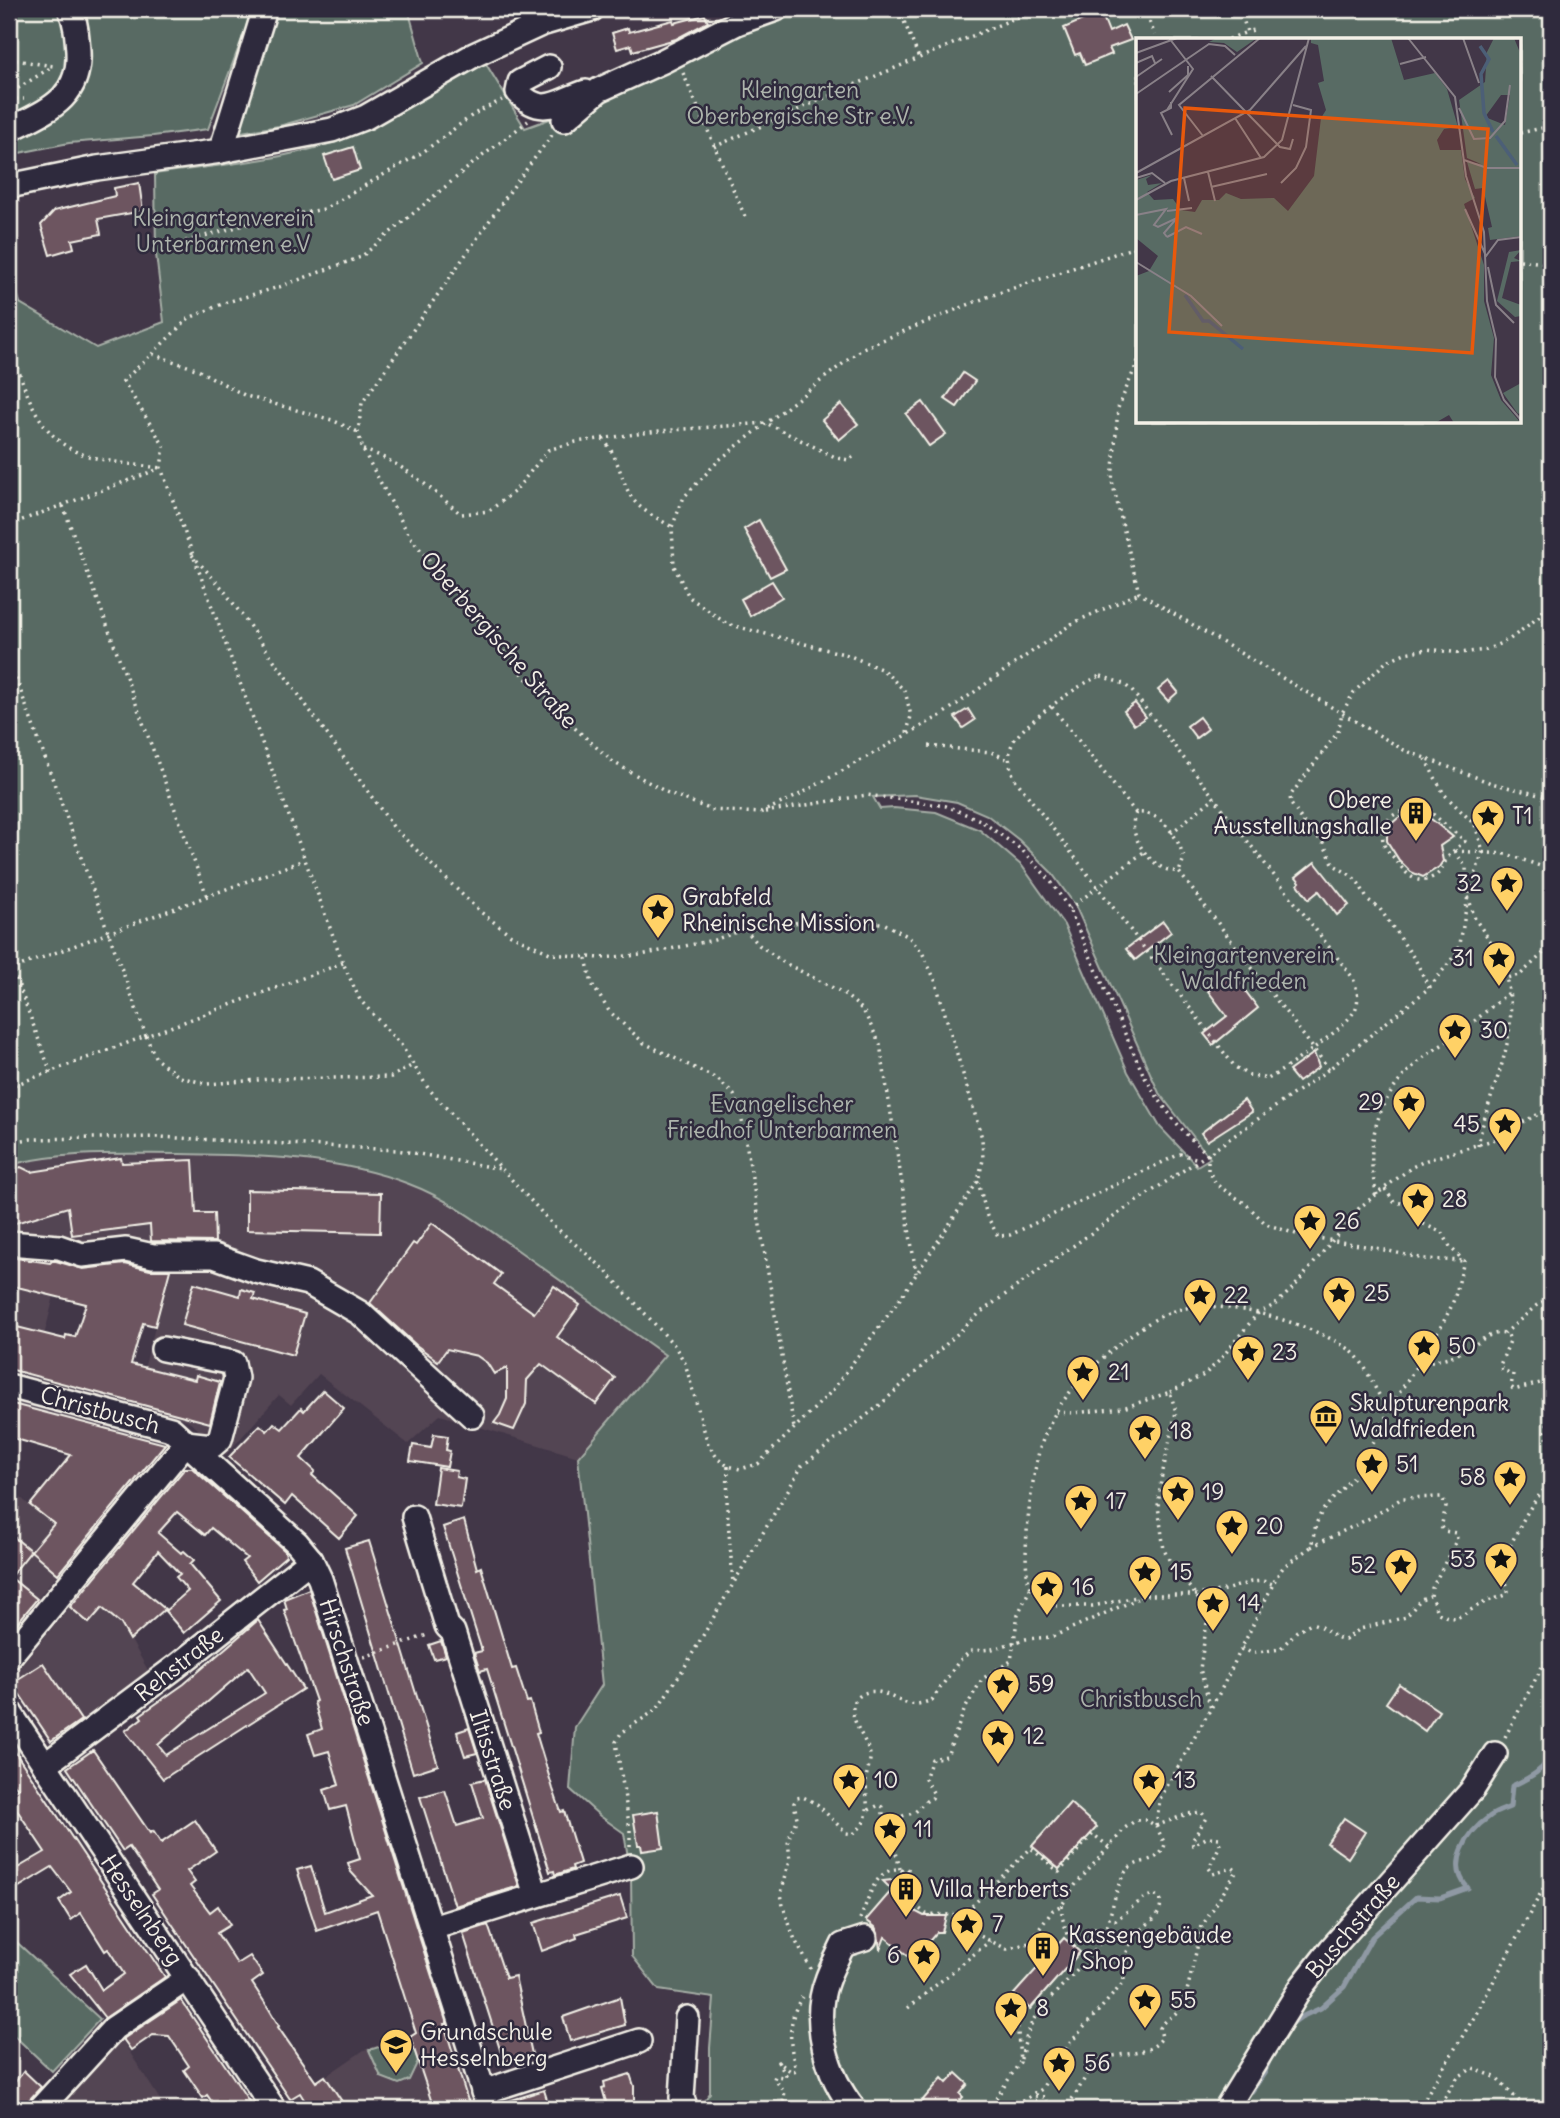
<svg xmlns="http://www.w3.org/2000/svg" width="1560" height="2118" font-family="Delius,sans-serif">
<rect width="100%" height="100%" fill="#423748"/>
<filter id="ink" filterUnits="userSpaceOnUse"><feTurbulence type="fractalNoise" baseFrequency=".0143" numOctaves="2"/><feDisplacementMap in="SourceGraphic" scale="14" xChannelSelector="R" yChannelSelector="G"/><feConvolveMatrix kernelMatrix="1 2 1 2 8 2 1 2 1" color-interpolation-filters="sRGB"/></filter>
<g filter="url(#ink)">
<g fill="#524452">
<path d="M 91,1153 L 218,1155 L 291,1159 L 356,1168 L 409,1184 L 460,1209 L 665,1356 L 578,1457 L 440,1415 L 408,1444 L 319,1374 L 291,1405 L 279,1395 L 226,1455 L 189,1421 L 135,1403 L 155,1327 L 122,1317 L 132,1281 L 54,1296 L 34,1376 L 9,1370 L 9,1165 L 39,1157 Z"/>
<path d="M 9,1488 L 80,1547 L 9,1633 Z"/>
<path d="M 82,1592 L 123,1626 L 149,1672 L 50,1742 L 9,1680 Z"/>
<path d="M 448,2023 L 475,2109 L 297,2109 L 291,2100 L 364,2050 Z"/>
<path d="M 120,2037 L 166,2109 L 56,2109 Z"/>
</g>
<g fill="#586b64" stroke="#a6aea6" stroke-width="2" fill-rule="evenodd">
<path d="M 9,9 L 251,9 L 246,28 L 208,129 L 153,136 L 69,143 L 9,155 Z"/>
<path d="M 269,9 L 408,9 L 423,63 L 354,105 L 279,126 L 235,133 Z"/>
<path d="M 787,9 L 1551,9 L 1551,2109 L 698,2109 L 710,2093 L 710,2048 L 714,1998 L 659,1990 L 632,1956 L 631,1875 L 624,1833 L 600,1816 L 570,1789 L 575,1727 L 602,1685 L 578,1457 L 665,1355 C 618,1322 572,1289 526,1256 C 489,1230 452,1200 409,1184 C 337,1156 254,1155 178,1154 C 120,1154 65,1151 9,1165 L 9,263 L 20,303 L 96,348 L 164,322 L 156,254 L 155,174 C 223,164 296,160 359,133 C 403,114 443,84 483,59 L 525,128 L 602,100 ZM 1138,40 L 1520,40 L 1520,422 L 1138,422 ZM 915,795 L 957,802 L 987,815 L 1019,840 L 1051,872 L 1075,905 L 1159,1093 L 1210,1158 L 1197,1166 L 1160,1127 L 1128,1072 L 1064,925 L 1022,866 L 980,830 L 936,812 L 894,808 L 880,809 L 873,797 Z"/>
<path d="M 9,1935 L 100,2019 L 52,2071 L 9,2031 Z"/>
<path d="M 410,2037 L 418,2061 L 409,2080 L 399,2084 L 381,2077 L 369,2050 Z"/>
</g>
<g fill="none" stroke-linecap="round" stroke-linejoin="round">
<g stroke="#8f99a4" stroke-width="5">
<path d="M 1286,2028 L 1301,2017 L 1321,2008 L 1344,1987 L 1372,1937 L 1416,1897 L 1440,1898 L 1468,1888 C 1446,1865 1467,1832 1489,1817 C 1495,1812 1503,1810 1510,1807 L 1512,1786 C 1527,1779 1547,1770 1551,1752"/>
<path d="M 1252,2091 L 1265,2072 L 1269,2061 L 1265,2055"/>
</g>
</g>
<g fill="#6d5560" stroke="#f4f1e8" stroke-width="2" fill-rule="evenodd">
<path d="M 1101,12 L 1109,32 L 1124,25 L 1131,40 L 1109,48 L 1112,54 L 1085,65 L 1080,53 L 1075,55 L 1064,28 Z"/>
<path d="M 705,15 L 708,22 L 676,39 L 633,51 L 631,45 L 617,49 L 612,33 L 628,28 L 629,32 L 673,20 L 674,23 Z"/>
<path d="M 353,147 L 360,170 L 332,179 L 324,156 Z"/>
<path d="M 139,183 L 143,211 L 98,219 L 101,234 L 72,240 L 74,248 L 50,255 L 41,225 L 54,211 L 115,196 L 114,188 Z"/>
<path d="M 963,373 L 975,381 L 957,407 L 945,399 Z"/>
<path d="M 923,402 L 946,434 L 929,446 L 906,414 Z"/>
<path d="M 841,404 L 858,424 L 839,440 L 822,420 Z"/>
<path d="M 759,520 L 786,569 L 770,577 L 744,529 Z"/>
<path d="M 772,581 L 782,597 L 750,616 L 741,599 Z"/>
<path d="M 1169,681 L 1178,692 L 1168,701 L 1158,690 Z"/>
<path d="M 1135,703 L 1146,717 L 1134,725 L 1124,711 Z"/>
<path d="M 968,709 L 975,720 L 963,728 L 955,717 Z"/>
<path d="M 1199,717 L 1208,729 L 1196,738 L 1187,726 Z"/>
<path d="M 1425,814 L 1453,837 L 1440,846 L 1443,861 L 1439,867 L 1423,877 L 1411,872 L 1399,860 L 1387,841 L 1387,833 L 1389,826 L 1398,818 L 1406,815 L 1422,817 Z"/>
<path d="M 1315,862 L 1349,905 L 1337,915 L 1319,891 L 1309,899 L 1298,884 L 1300,882 L 1296,877 Z"/>
<path d="M 1163,921 L 1171,932 L 1135,960 L 1126,949 Z"/>
<path d="M 1232,973 L 1258,1008 L 1213,1045 L 1204,1034 L 1227,1016 L 1208,991 Z"/>
<path d="M 1314,1053 L 1319,1067 L 1298,1082 L 1289,1071 Z"/>
<path d="M 1244,1100 L 1252,1112 L 1207,1141 L 1201,1133 Z"/>
<path d="M 121,1158 L 122,1163 L 193,1160 L 196,1213 L 214,1213 L 215,1242 L 151,1241 L 150,1225 L 72,1235 L 68,1207 L 9,1225 L 9,1171 L 21,1167 L 31,1172 Z"/>
<path d="M 247,1190 L 381,1193 L 380,1233 L 247,1230 Z"/>
<path d="M 432,1223 L 501,1274 L 494,1284 L 534,1313 L 554,1286 L 580,1305 L 557,1337 L 615,1378 L 596,1404 L 541,1364 L 527,1380 L 526,1404 L 514,1430 L 494,1423 L 500,1415 L 507,1399 L 507,1368 L 494,1374 L 487,1363 L 477,1356 L 447,1349 L 438,1361 L 416,1345 L 370,1303 L 413,1243 L 416,1245 Z"/>
<path d="M 9,1257 L 50,1263 L 52,1261 L 56,1261 L 83,1269 L 125,1264 L 150,1270 L 170,1270 L 155,1326 L 143,1323 L 131,1364 L 195,1380 L 196,1375 L 220,1382 L 210,1423 L 9,1369 L 9,1325 L 65,1339 L 66,1335 L 75,1337 L 86,1304 L 9,1285 Z"/>
<path d="M 194,1283 L 240,1296 L 241,1289 L 255,1293 L 253,1299 L 305,1314 L 293,1355 L 182,1325 Z"/>
<path d="M 323,1390 L 344,1408 L 301,1458 L 315,1471 L 312,1475 L 358,1516 L 339,1538 L 292,1496 L 285,1505 L 229,1457 L 260,1425 L 267,1431 L 274,1423 L 282,1429 L 301,1408 L 304,1411 Z"/>
<path d="M 9,1403 L 165,1444 L 58,1574 L 31,1551 L 54,1524 L 30,1505 L 71,1455 L 9,1437 Z"/>
<path d="M 434,1434 L 448,1436 L 446,1450 L 450,1451 L 447,1467 L 410,1461 L 413,1445 L 431,1448 Z"/>
<path d="M 185,1468 L 192,1468 L 236,1507 L 285,1551 L 286,1556 L 257,1581 L 242,1562 L 247,1558 L 211,1528 L 205,1535 L 177,1512 L 158,1533 L 181,1553 L 184,1551 L 194,1560 L 190,1564 L 221,1601 L 184,1633 L 165,1611 L 188,1591 L 176,1577 L 180,1574 L 158,1551 L 133,1582 L 165,1609 L 130,1640 L 121,1624 L 102,1608 L 89,1623 L 70,1607 Z"/>
<path d="M 438,1468 L 457,1471 L 456,1477 L 465,1479 L 461,1508 L 433,1504 Z"/>
<path d="M 464,1520 L 477,1569 L 481,1567 L 512,1669 L 516,1668 L 527,1702 L 530,1701 L 539,1732 L 536,1733 L 553,1789 L 561,1812 L 564,1811 L 580,1863 L 572,1866 L 573,1869 L 555,1875 L 554,1871 L 550,1872 L 487,1669 L 480,1671 L 474,1653 L 482,1651 L 443,1527 Z"/>
<path d="M 9,1533 L 31,1551 L 10,1577 L 37,1599 L 9,1633 Z"/>
<path d="M 369,1541 L 438,1765 L 413,1773 L 345,1548 Z"/>
<path d="M 309,1589 L 447,2024 L 444,2024 L 469,2104 L 454,2109 L 434,2109 L 410,2037 L 416,2033 L 377,1910 L 317,1931 L 297,1870 L 311,1866 L 325,1912 L 372,1895 L 351,1872 L 348,1863 L 360,1859 L 346,1806 L 330,1810 L 324,1790 L 339,1785 L 329,1751 L 315,1755 L 308,1734 L 322,1729 L 314,1702 L 316,1701 L 284,1610 L 287,1609 L 284,1599 Z"/>
<path d="M 258,1620 L 303,1689 L 163,1779 L 125,1731 L 142,1718 L 140,1715 L 184,1684 ZM 248,1667 L 265,1693 L 166,1755 L 158,1745 Z"/>
<path d="M 441,1641 L 446,1656 L 434,1659 L 429,1645 Z"/>
<path d="M 43,1663 L 81,1720 L 51,1741 L 12,1683 Z"/>
<path d="M 1399,1684 L 1439,1711 L 1425,1731 L 1386,1703 Z"/>
<path d="M 469,1728 L 477,1753 L 465,1756 L 457,1732 Z"/>
<path d="M 9,1743 L 165,1977 L 105,2018 L 70,1974 L 86,1964 L 102,1990 L 124,1974 L 108,1949 L 105,1951 L 81,1913 L 71,1920 L 59,1901 L 71,1892 L 52,1867 L 9,1893 L 9,1873 L 45,1852 L 9,1798 L 9,1794 L 18,1788 L 9,1780 Z"/>
<path d="M 93,1750 L 150,1833 L 153,1831 L 161,1843 L 195,1820 L 216,1851 L 187,1871 L 195,1882 L 190,1886 L 210,1912 L 218,1906 L 230,1925 L 217,1933 L 237,1964 L 250,1956 L 263,1975 L 252,1983 L 269,2009 L 279,2026 L 278,2027 L 316,2082 L 325,2076 L 347,2109 L 310,2109 L 300,2093 L 290,2099 L 152,1894 L 158,1890 L 129,1847 L 123,1851 L 67,1768 Z"/>
<path d="M 485,1779 L 519,1886 L 455,1906 L 420,1797 L 445,1790 L 457,1826 L 483,1818 L 472,1782 Z"/>
<path d="M 1070,1803 L 1097,1827 L 1059,1869 L 1032,1846 Z"/>
<path d="M 658,1811 L 663,1848 L 642,1851 L 641,1845 L 638,1845 L 633,1815 Z"/>
<path d="M 1344,1818 L 1365,1832 L 1348,1858 L 1327,1843 Z"/>
<path d="M 909,1868 L 901,1904 L 924,1916 L 946,1916 L 942,1932 L 937,1932 L 913,1960 L 885,1937 L 880,1950 L 878,1933 L 875,1927 L 866,1920 L 892,1890 L 883,1881 L 901,1879 Z"/>
<path d="M 620,1896 L 627,1918 L 576,1934 L 577,1938 L 542,1951 L 533,1923 Z"/>
<path d="M 488,1925 L 506,1978 L 515,1976 L 532,2054 L 504,2062 L 463,1933 Z"/>
<path d="M 1064,1938 L 1080,1952 L 1030,2009 L 1014,1994 L 1041,1964 L 1045,1967 L 1054,1949 Z"/>
<path d="M 620,1997 L 625,2025 L 570,2041 L 563,2017 Z"/>
<path d="M 181,2000 L 233,2077 L 254,2109 L 217,2109 L 207,2095 L 203,2098 L 184,2070 L 189,2066 L 169,2036 L 153,2035 L 131,2050 L 123,2039 Z"/>
<path d="M 24,2071 L 41,2087 L 29,2100 L 26,2109 L 9,2109 L 9,2090 Z"/>
<path d="M 956,2073 L 968,2084 L 960,2094 L 963,2097 L 952,2109 L 915,2109 L 942,2078 L 947,2083 Z"/>
<path d="M 630,2074 L 634,2086 L 634,2107 L 608,2109 L 602,2088 L 605,2087 L 604,2082 Z"/>
<path d="M 544,2090 L 550,2109 L 503,2109 L 502,2103 Z"/>
</g>
<g fill="none" stroke-linecap="round" stroke-linejoin="round">
<defs>
<g id="minor">
<path d="M 549,67 L 520,82 L 518,92 C 543,119 559,100 586,92"/>
<path d="M 564,120 L 599,90 L 663,61 L 737,23 L 776,9"/>
<path d="M 9,130 C 45,111 81,100 78,51 C 77,36 76,22 70,9"/>
<path d="M 221,151 L 265,9"/>
<path d="M 9,186 L 97,168 L 221,151 L 332,130 L 366,117 L 474,55 L 541,24 L 592,9"/>
<path d="M 9,1243 L 59,1247 L 82,1255 L 126,1250 L 153,1256 L 214,1256 L 256,1271 L 308,1283 L 360,1313 L 472,1416"/>
<path d="M 163,1349 L 233,1363 L 236,1378 L 220,1439 L 212,1446 L 186,1443"/>
<path d="M 9,1386 L 171,1429 L 297,1543 L 311,1560 L 320,1579 L 489,2109"/>
<path d="M 414,1517 L 447,1626 L 453,1632 L 536,1895"/>
<path d="M 9,1657 L 186,1443"/>
<path d="M 9,1711 L 274,2109"/>
<path d="M 45,1765 L 177,1666 L 311,1560"/>
<path d="M 432,1928 L 631,1866"/>
<path d="M 483,2092 L 639,2041"/>
<path d="M 40,2109 L 114,2028 L 188,1978"/>
<path d="M 686,2109 L 682,2098 L 687,2018"/>
<path d="M 854,2109 C 827,2076 811,2021 827,1980 C 831,1968 838,1956 843,1945 L 865,1938"/>
<path d="M 1226,2109 L 1302,1986 L 1331,1949 L 1473,1789 L 1495,1754"/>
</g>
</defs>
<use href="#minor" stroke="#f4f1e8" stroke-width="28"/>
<g stroke="#f4f1e8" stroke-width="3.5" stroke-dasharray="2 5" stroke-linecap="butt">
<path d="M 899,9 L 919,58"/>
<path d="M 1144,9 L 1155,35"/>
<path d="M 1240,9 L 1247,32 L 1253,30"/>
<path d="M 1229,39 L 1247,32"/>
<path d="M 9,59 L 53,66 L 9,94"/>
<path d="M 683,73 L 746,219"/>
<path d="M 9,99 L 24,99"/>
<path d="M 1520,133 L 1551,126"/>
<path d="M 552,135 L 513,187 L 362,403 L 358,432 L 363,450 L 410,537 L 526,678 L 568,722 L 613,762 L 666,792 L 712,810 L 760,813 L 797,796 L 940,716 L 1073,623 L 1139,593"/>
<path d="M 714,147 L 847,88 L 1037,9"/>
<path d="M 172,245 L 251,223 L 324,209 L 423,152 L 474,114 L 502,100"/>
<path d="M 1520,260 L 1551,264"/>
<path d="M 9,340 C 24,387 37,444 92,457 C 114,463 138,465 161,468"/>
<path d="M 152,354 L 189,318 L 227,302 L 279,287 L 361,257 L 476,161 L 528,121"/>
<path d="M 1138,361 L 1118,408 L 1112,481 L 1139,593 L 1404,750 L 1491,783 L 1551,798"/>
<path d="M 603,439 C 620,459 620,479 632,498 C 641,511 659,519 672,527"/>
<path d="M 363,450 C 400,460 432,490 461,514 L 489,511 L 515,491 L 548,450 L 576,442 L 659,431 L 766,423 L 837,458 L 849,460 L 853,457"/>
<path d="M 63,506 L 207,896"/>
<path d="M 9,525 L 159,469"/>
<path d="M 192,555 L 223,589 L 394,828 L 478,910 L 511,935 L 552,954 L 600,958 L 641,955 L 714,940 L 745,929 L 809,921 L 853,918 L 885,924 L 909,937 L 922,952 L 935,980 L 982,1138 L 983,1160 L 978,1181 L 899,1300 L 832,1391 L 758,1464 L 740,1469 L 728,1466 L 718,1459 L 708,1444 L 685,1363 L 674,1345 L 603,1268 L 554,1226 L 428,1088 L 401,1045 L 360,1000 L 343,963 L 161,468 L 164,446 L 123,381 L 152,354 L 196,369 L 246,396 L 332,420 L 358,432"/>
<path d="M 9,659 L 146,1036 L 9,1087"/>
<path d="M 1101,676 L 1124,684 L 1132,691 L 1353,978 C 1357,989 1360,1000 1355,1010 C 1345,1029 1288,1067 1268,1079 L 1248,1075 L 1235,1067 L 1015,779 C 1009,767 1007,755 1013,742 C 1022,725 1082,681 1101,676 Z"/>
<path d="M 1052,707 L 1136,813 C 1161,810 1178,837 1184,858 L 1179,872"/>
<path d="M 907,733 L 911,716 L 905,691 L 883,670 L 848,655 L 727,624 L 689,597 L 674,566 L 672,527 L 684,497 L 719,460 L 863,348 L 987,297 L 1138,246"/>
<path d="M 929,746 L 991,752 L 1009,760"/>
<path d="M 1422,805 L 1465,841 C 1460,846 1453,850 1449,856 C 1443,863 1443,872 1433,877 C 1415,887 1405,872 1395,859 C 1390,853 1384,848 1383,841 C 1379,820 1399,806 1417,813 Z"/>
<path d="M 765,812 L 867,795 L 946,806 L 980,820 L 1023,851 L 1050,880 L 1069,909 L 1144,1076 C 1162,1105 1181,1133 1208,1154"/>
<path d="M 1136,813 C 1126,831 1146,860 1163,868 C 1168,871 1174,871 1179,872 L 1329,1069"/>
<path d="M 1171,833 L 1215,797"/>
<path d="M 1455,851 L 1466,868 L 1468,896 L 1475,919 L 1493,945 L 1506,978"/>
<path d="M 1455,851 L 1507,854 L 1551,870"/>
<path d="M 1069,909 L 1145,851"/>
<path d="M 745,929 L 759,945 L 783,962 L 843,993 L 863,1010 L 880,1044 L 916,1273"/>
<path d="M 586,958 L 592,984 L 609,1011 L 644,1043 L 717,1079 L 734,1095 L 741,1115 L 747,1148 L 794,1428"/>
<path d="M 9,959 L 51,1073"/>
<path d="M 343,963 L 146,1036 L 156,1059 L 180,1077 L 207,1084 L 271,1079 L 391,1077 L 413,1065"/>
<path d="M 9,970 L 304,860"/>
<path d="M 1429,988 L 1416,961 L 1380,909 L 1367,899 L 1360,885 L 1352,876 L 1334,865 L 1322,841 L 1309,830 L 1291,804 L 1290,796 L 1338,732 L 1342,713 L 1354,692 L 1387,661 L 1405,653 L 1427,649 L 1460,653 L 1486,650 L 1510,639 L 1540,616 L 1551,596"/>
<path d="M 9,1142 L 31,1139 L 159,1137 L 397,1150 L 501,1169"/>
<path d="M 1478,1146 C 1488,1088 1523,1039 1506,978 L 1520,975 L 1551,946"/>
<path d="M 1208,1154 L 1208,1170 L 1217,1185 L 1246,1204 L 1266,1224 L 1299,1235 L 1371,1247 L 1424,1259 L 1464,1261"/>
<path d="M 978,1181 L 987,1216 L 998,1236 L 1010,1235 L 1180,1154 L 1199,1159"/>
<path d="M 1385,1189 L 1394,1202 L 1407,1204 L 1415,1220 L 1443,1233 L 1450,1247 L 1464,1261 C 1460,1276 1457,1294 1450,1309 C 1433,1344 1409,1375 1390,1409"/>
<path d="M 1377,1195 C 1363,1145 1377,1098 1416,1064 C 1431,1050 1449,1042 1464,1029 C 1480,1017 1494,1004 1510,992"/>
<path d="M 1504,1334 L 1537,1305 L 1551,1297"/>
<path d="M 1417,1363 C 1431,1362 1448,1358 1462,1352 C 1479,1345 1489,1328 1508,1335 L 1510,1341 L 1500,1365 L 1502,1370 L 1513,1374 L 1511,1387 L 1514,1390 L 1540,1383 L 1551,1388"/>
<path d="M 1170,1392 L 1204,1375 L 1219,1361 L 1257,1314 L 1276,1304 L 1295,1286 L 1360,1207 L 1412,1167 L 1427,1160 L 1496,1139 L 1519,1124 L 1551,1108"/>
<path d="M 1551,1410 L 1545,1432 L 1548,1440 L 1551,1441"/>
<path d="M 1056,1412 L 1073,1413 L 1123,1408 L 1170,1392 L 1176,1412 L 1161,1480 L 1158,1506 L 1164,1550 L 1174,1569 L 1196,1595 L 1205,1612 L 1207,1622 L 1200,1669 L 1211,1709"/>
<path d="M 728,1466 L 727,1507 L 733,1583"/>
<path d="M 1311,1547 L 1374,1516 L 1402,1498 L 1442,1497 L 1446,1507 L 1441,1527 L 1444,1531 L 1456,1533 L 1457,1539 L 1432,1588 L 1431,1596 L 1437,1612 C 1457,1624 1461,1615 1479,1605 C 1487,1601 1497,1598 1506,1595 L 1508,1591 L 1502,1562 C 1515,1538 1529,1500 1551,1484"/>
<path d="M 1242,1647 L 1251,1653 L 1280,1649 L 1297,1631 L 1311,1623 C 1326,1627 1331,1637 1345,1640 L 1360,1629 L 1406,1617 L 1421,1599 L 1430,1596"/>
<path d="M 364,1657 L 430,1634"/>
<path d="M 1505,1737 L 1551,1650"/>
<path d="M 869,1810 L 879,1805 L 883,1807 L 883,1829 L 895,1848"/>
<path d="M 1156,1826 L 1160,1799 L 1220,1692 L 1277,1576 L 1284,1566 L 1311,1547 L 1316,1524 L 1322,1511 L 1360,1469 L 1390,1409 C 1371,1391 1369,1360 1344,1346 C 1304,1322 1227,1299 1181,1309 C 1142,1317 1076,1377 1056,1412 C 1049,1424 1041,1442 1038,1456 C 1032,1481 1019,1566 1031,1587 C 1036,1594 1044,1600 1050,1606 L 1093,1606 L 1146,1595 L 1196,1595 L 1225,1590 L 1251,1582 L 1263,1581 L 1273,1584"/>
<path d="M 630,1846 L 630,1830 L 616,1742 L 621,1733 L 656,1710 L 684,1668 L 802,1466 L 880,1405 L 981,1312 L 1122,1211 L 1208,1154 L 1329,1069 L 1429,988 L 1459,950 L 1468,896 L 1483,851 L 1475,825 L 1444,794 L 1425,759"/>
<path d="M 900,1869 C 897,1856 889,1830 899,1819 C 903,1814 910,1815 915,1812 C 921,1807 924,1801 932,1798 L 934,1794 L 925,1779 L 932,1759 L 947,1756 L 964,1711 L 982,1679 L 1011,1661 L 1018,1614 L 1031,1587"/>
<path d="M 1062,1905 L 1062,1917 L 1071,1944"/>
<path d="M 953,1915 L 972,1906 L 1031,1848 L 1059,1872 L 1093,1834 L 1109,1847"/>
<path d="M 860,1919 C 869,1899 874,1868 900,1869 L 911,1877 L 911,1902 L 926,1914 L 953,1915 L 976,1934 L 1007,1949 L 1029,1943 L 1053,1910 L 1062,1905 L 1076,1884 L 1109,1847 L 1125,1828 L 1136,1820 L 1146,1820 L 1156,1826 L 1165,1844 C 1160,1864 1141,1858 1128,1869 C 1115,1881 1111,1925 1099,1944 C 1081,1970 1054,1991 1036,2016 C 1027,2028 1024,2048 1020,2062"/>
<path d="M 1074,1947 L 1088,1931 L 1095,1929 L 1104,1933"/>
<path d="M 811,1969 L 795,1940 L 783,1906 L 781,1893 L 790,1860 L 788,1840 L 797,1818 L 794,1803 L 797,1798 L 803,1797 L 817,1804 L 846,1833 L 853,1834 C 873,1819 866,1804 866,1781 C 866,1772 871,1763 870,1755 C 868,1739 839,1710 861,1695 C 877,1685 892,1699 906,1703 C 915,1706 924,1703 932,1700 L 959,1661 L 971,1651 L 992,1649 L 1026,1639 L 1052,1637 L 1137,1599"/>
<path d="M 908,2008 L 990,1941"/>
<path d="M 1035,2096 L 1046,2097 L 1048,2109"/>
<path d="M 782,2109 L 785,2091 L 774,2079 L 775,2076 L 784,2077 L 786,2075 L 778,2062 L 792,2072 L 796,2070 C 789,2045 787,2020 802,1997"/>
<path d="M 987,2109 L 995,2100 L 1020,2062 L 1017,2017 L 1023,2003"/>
<path d="M 1010,2109 L 1042,2089 L 1051,2072 L 1070,2043 L 1124,1982 C 1123,1966 1125,1953 1133,1938 C 1142,1924 1165,1919 1160,1898 L 1154,1895 L 1144,1898 L 1116,1920 L 1110,1919"/>
<path d="M 1062,2109 C 1080,2097 1086,2065 1102,2059 C 1122,2051 1147,2058 1162,2038 L 1160,2028 C 1169,2015 1177,2017 1185,2000 L 1202,1926 L 1237,1871 L 1233,1868 L 1213,1874 L 1209,1868 L 1220,1845 L 1219,1838 L 1208,1837 L 1193,1845 L 1192,1841 L 1206,1818 L 1201,1812 L 1187,1814 L 1156,1826"/>
<path d="M 1418,2109 L 1476,2014 L 1551,1874"/>
<path d="M 1437,2109 L 1458,2077 L 1473,2068 L 1495,2077 L 1527,2109"/>
</g>
<use href="#minor" stroke="#2f2a3d" stroke-width="23"/>
</g>
</g>
<defs>
<symbol id="building-pin" viewBox="-11 -11 22 30"><path d="M0 17L-7.5 6A9.5 9.5 0 1 1 7.5 6Z" fill="#ffd166" stroke="#2f2a3d"/><path d="M-4-6H4V6H1V3H-1V6H-4ZM-2.5-4.3h1.7v1.8h-1.7ZM.8-4.3h1.7v1.8H.8ZM-2.5-1h1.7V.8h-1.7ZM.8-1h1.7V.8H.8Z" fill="#111"/></symbol>
<symbol id="sight-pin" viewBox="-11 -11 22 30"><path d="M0 17L-7.5 6A9.5 9.5 0 1 1 7.5 6Z" fill="#ffd166" stroke="#2f2a3d"/><path d="M0-6L1.8-2.2L6-1.7L2.9 1.2L3.7 5.4L0 3.3L-3.7 5.4L-2.9 1.2L-6-1.7L-1.8-2.2Z" fill="#111"/></symbol>
<symbol id="museum-pin" viewBox="-11 -11 22 30"><path d="M0 17L-7.5 6A9.5 9.5 0 1 1 7.5 6Z" fill="#ffd166" stroke="#2f2a3d"/><path d="M0-6L6-3V-2H-6V-3ZM-5-1h2V3h-2ZM-1-1h2V3h-2ZM3-1h2V3H3ZM-6 4H6V6H-6Z" fill="#111"/></symbol>
<symbol id="school-pin" viewBox="-11 -11 22 30"><path d="M0 17L-7.5 6A9.5 9.5 0 1 1 7.5 6Z" fill="#ffd166" stroke="#2f2a3d"/><path d="M0-5L7-2L0 1L-7-2ZM-4 1L0 2.5L4 1V4Q0 6-4 4Z" fill="#111"/></symbol>
</defs>
<g fill-rule="evenodd">
<use href="#building-pin" x="1397" y="794" width="38" height="52"/>
<use href="#sight-pin" x="1469" y="797" width="38" height="52"/>
<use href="#sight-pin" x="1488" y="864" width="38" height="52"/>
<use href="#sight-pin" x="639" y="891" width="38" height="52"/>
<use href="#sight-pin" x="1480" y="939" width="38" height="52"/>
<use href="#sight-pin" x="1436" y="1011" width="38" height="52"/>
<use href="#sight-pin" x="1390" y="1083" width="38" height="52"/>
<use href="#sight-pin" x="1486" y="1105" width="38" height="52"/>
<use href="#sight-pin" x="1399" y="1180" width="38" height="52"/>
<use href="#sight-pin" x="1291" y="1202" width="38" height="52"/>
<use href="#sight-pin" x="1320" y="1274" width="38" height="52"/>
<use href="#sight-pin" x="1181" y="1276" width="38" height="52"/>
<use href="#sight-pin" x="1405" y="1327" width="38" height="52"/>
<use href="#sight-pin" x="1229" y="1333" width="38" height="52"/>
<use href="#sight-pin" x="1064" y="1353" width="38" height="52"/>
<use href="#museum-pin" x="1307" y="1397" width="38" height="52"/>
<use href="#sight-pin" x="1126" y="1412" width="38" height="52"/>
<use href="#sight-pin" x="1353" y="1445" width="38" height="52"/>
<use href="#sight-pin" x="1491" y="1458" width="38" height="52"/>
<use href="#sight-pin" x="1159" y="1473" width="38" height="52"/>
<use href="#sight-pin" x="1062" y="1482" width="38" height="52"/>
<use href="#sight-pin" x="1213" y="1507" width="38" height="52"/>
<use href="#sight-pin" x="1482" y="1540" width="38" height="52"/>
<use href="#sight-pin" x="1382" y="1546" width="38" height="52"/>
<use href="#sight-pin" x="1126" y="1553" width="38" height="52"/>
<use href="#sight-pin" x="1028" y="1568" width="38" height="52"/>
<use href="#sight-pin" x="1194" y="1584" width="38" height="52"/>
<use href="#sight-pin" x="984" y="1665" width="38" height="52"/>
<use href="#sight-pin" x="979" y="1717" width="38" height="52"/>
<use href="#sight-pin" x="830" y="1761" width="38" height="52"/>
<use href="#sight-pin" x="1130" y="1761" width="38" height="52"/>
<use href="#sight-pin" x="871" y="1810" width="38" height="52"/>
<use href="#building-pin" x="887" y="1870" width="38" height="52"/>
<use href="#sight-pin" x="948" y="1905" width="38" height="52"/>
<use href="#building-pin" x="1024" y="1929" width="38" height="52"/>
<use href="#sight-pin" x="905" y="1936" width="38" height="52"/>
<use href="#sight-pin" x="1126" y="1981" width="38" height="52"/>
<use href="#sight-pin" x="992" y="1989" width="38" height="52"/>
<use href="#school-pin" x="377" y="2026" width="38" height="52"/>
<use href="#sight-pin" x="1040" y="2044" width="38" height="52"/>
</g>
<g text-anchor="middle" stroke-width="5" stroke-linejoin="round" paint-order="stroke">
<g font-size="23" fill="#aeb5ad" stroke="#2f2a3d">
<text x="800" y="98">Kleingarten<tspan x="800" dy="26">Oberbergische Str e.V.</tspan></text>
<text x="223" y="226">Kleingartenverein<tspan x="223" dy="26">Unterbarmen e.V</tspan></text>
<text x="1244" y="963">Kleingartenverein<tspan x="1244" dy="26">Waldfrieden</tspan></text>
<text x="782" y="1112">Evangelischer<tspan x="782" dy="26">Friedhof Unterbarmen</tspan></text>
<text x="1141" y="1707">Christbusch</text>
</g>
<g font-size="23" fill="#f4f1e8" stroke="#2f2a3d">
<text transform="translate(499 640) rotate(49)" y="8">Oberbergische Straße</text>
<text transform="translate(100 1410) rotate(15)" y="8">Christbusch</text>
<text transform="translate(347 1662) rotate(72)" y="8">Hirschstraße</text>
<text transform="translate(179 1664) rotate(-38)" y="8">Rehstraße</text>
<text transform="translate(493 1760) rotate(72)" y="8">Iltisstraße</text>
<text transform="translate(142 1910) rotate(56)" y="8">Hesselnberg</text>
<text transform="translate(1353 1926) rotate(-49)" y="8">Buschstraße</text>
</g>
<g font-size="23" fill="#f4f1e8" stroke="#2f2a3d" text-anchor="start">
<text x="1392" y="808" text-anchor="end">Obere<tspan x="1392" dy="26">Ausstellungshalle</tspan></text>
<text x="1512" y="824">T1</text>
<text x="1482" y="891" text-anchor="end">32</text>
<text x="682" y="905">Grabfeld<tspan x="682" dy="26">Rheinische Mission</tspan></text>
<text x="1474" y="966" text-anchor="end">31</text>
<text x="1480" y="1038">30</text>
<text x="1384" y="1110" text-anchor="end">29</text>
<text x="1480" y="1132" text-anchor="end">45</text>
<text x="1442" y="1207">28</text>
<text x="1334" y="1229">26</text>
<text x="1364" y="1301">25</text>
<text x="1224" y="1303">22</text>
<text x="1448" y="1354">50</text>
<text x="1272" y="1360">23</text>
<text x="1108" y="1380">21</text>
<text x="1350" y="1411">Skulpturenpark<tspan x="1350" dy="26">Waldfrieden</tspan></text>
<text x="1170" y="1439">18</text>
<text x="1396" y="1472">51</text>
<text x="1486" y="1485" text-anchor="end">58</text>
<text x="1202" y="1500">19</text>
<text x="1106" y="1509">17</text>
<text x="1256" y="1534">20</text>
<text x="1476" y="1567" text-anchor="end">53</text>
<text x="1376" y="1573" text-anchor="end">52</text>
<text x="1170" y="1580">15</text>
<text x="1072" y="1595">16</text>
<text x="1238" y="1611">14</text>
<text x="1028" y="1692">59</text>
<text x="1023" y="1744">12</text>
<text x="874" y="1788">10</text>
<text x="1174" y="1788">13</text>
<text x="914" y="1837">11</text>
<text x="930" y="1897">Villa Herberts</text>
<text x="992" y="1932">7</text>
<text x="1068" y="1943">Kassengebäude<tspan x="1068" dy="26">/ Shop</tspan></text>
<text x="900" y="1963" text-anchor="end">6</text>
<text x="1170" y="2008">55</text>
<text x="1036" y="2016">8</text>
<text x="420" y="2040">Grundschule<tspan x="420" dy="26">Hesselnberg</tspan></text>
<text x="1084" y="2071">56</text>
</g>
</g>
<g transform="translate(1136 38)">
<rect width="385" height="385" fill="#423748"/>
<path d="M 81,0 L 121,0 L 101,14 L 88,5 L 73,4 ZM 175,0 L 255,0 L 268,42 L 299,35 L 311,51 L 322,89 L 308,91 L 301,102 L 304,112 L 325,112 L 329,141 L 339,160 L 328,166 L 348,227 L 348,263 L 358,300 L 355,337 L 365,362 L 385,385 L 318,385 L 313,377 L 299,385 L 0,385 L 0,238 L 13,233 L 22,218 L 0,200 L 0,142 L 16,137 L 10,141 L 12,147 L 26,145 L 11,154 L 18,162 L 37,161 L 45,172 L 59,174 L 66,162 L 83,162 L 90,155 L 105,161 L 138,160 L 152,173 L 178,138 L 185,80 L 190,72 L 182,45 L 188,43 L 182,7 L 175,5 ZM 358,0 L 378,0 L 385,17 L 385,198 L 354,202 L 352,190 L 356,189 L 347,150 L 339,151 L 331,124 L 345,126 L 331,120 L 323,62 L 349,44 L 351,14 ZM 365,57 L 374,57 L 369,87 L 349,79 ZM 385,212 L 378,220 L 385,223 L 375,224 L 366,260 L 385,267 L 385,278 L 379,279 L 361,263 L 373,214 ZM 385,345 L 385,374 L 382,376 L 367,355 Z" fill="#586b64" fill-rule="evenodd"/>
<path fill="none" stroke="#4c5f77" stroke-width="3.5" d="M 344,8 L 353,21 L 345,36 L 348,75 L 357,94M 360,98 L 381,127M 49,257 L 67,283 L 73,283 L 107,311"/>
<path fill="none" stroke="#898188" stroke-width="2" d="M 272,0 L 319,59 L 330,138 L 348,194 L 351,263 L 360,301 L 359,339 L 368,362 L 385,382M 327,0 L 343,45M 0,15 L 41,0M 0,25 L 16,18 L 19,25M 264,26 L 290,19M 75,38 L 144,109 L 154,111 L 157,101M 0,39 L 26,21M 33,54 L 52,37 L 52,28M 0,56 L 73,6 L 89,8 L 99,17M 35,64 L 35,70 L 25,75 L 36,97M 323,70 L 338,101 L 354,100 L 369,83 L 374,47M 31,72 L 57,31 L 33,0M 99,80 L 125,120M 67,98 L 43,67 L 124,0M 328,122 L 351,130 L 385,130M 72,134 L 79,163M 0,135 L 114,72 L 170,8M 0,140 L 16,135 L 29,145M 48,140 L 53,163M 145,145 L 160,130 L 170,109 L 175,72 L 157,67M 75,149 L 131,136M 0,162 L 35,143 L 128,119 L 146,102 L 173,0M 329,171 L 350,218 L 362,202 L 385,199M 31,173 L 56,170M 0,177 L 30,171 L 18,187 L 22,189 L 41,180 L 28,195 L 31,199M 31,199 L 50,189 L 66,196M 0,224 L 55,258 L 86,288M 352,229 L 360,267 L 378,285"/>
<path fill="#e8590c" fill-opacity="0.15" stroke="#e8590c" stroke-width="3.5" d="M 49,70 L 352,91 L 336,315 L 33,294 Z"/>
<rect width="385" height="385" fill="none" stroke="#f4f1e8" stroke-width="3.5"/>
</g>
<rect width="1560" height="2118" fill="none" stroke="#2f2a3d" stroke-width="35"/>
<rect x="18" y="18" width="1525" height="2083" fill="none" stroke="#f4f1e8" stroke-width="2.5" filter="url(#ink)"/>
</svg>
